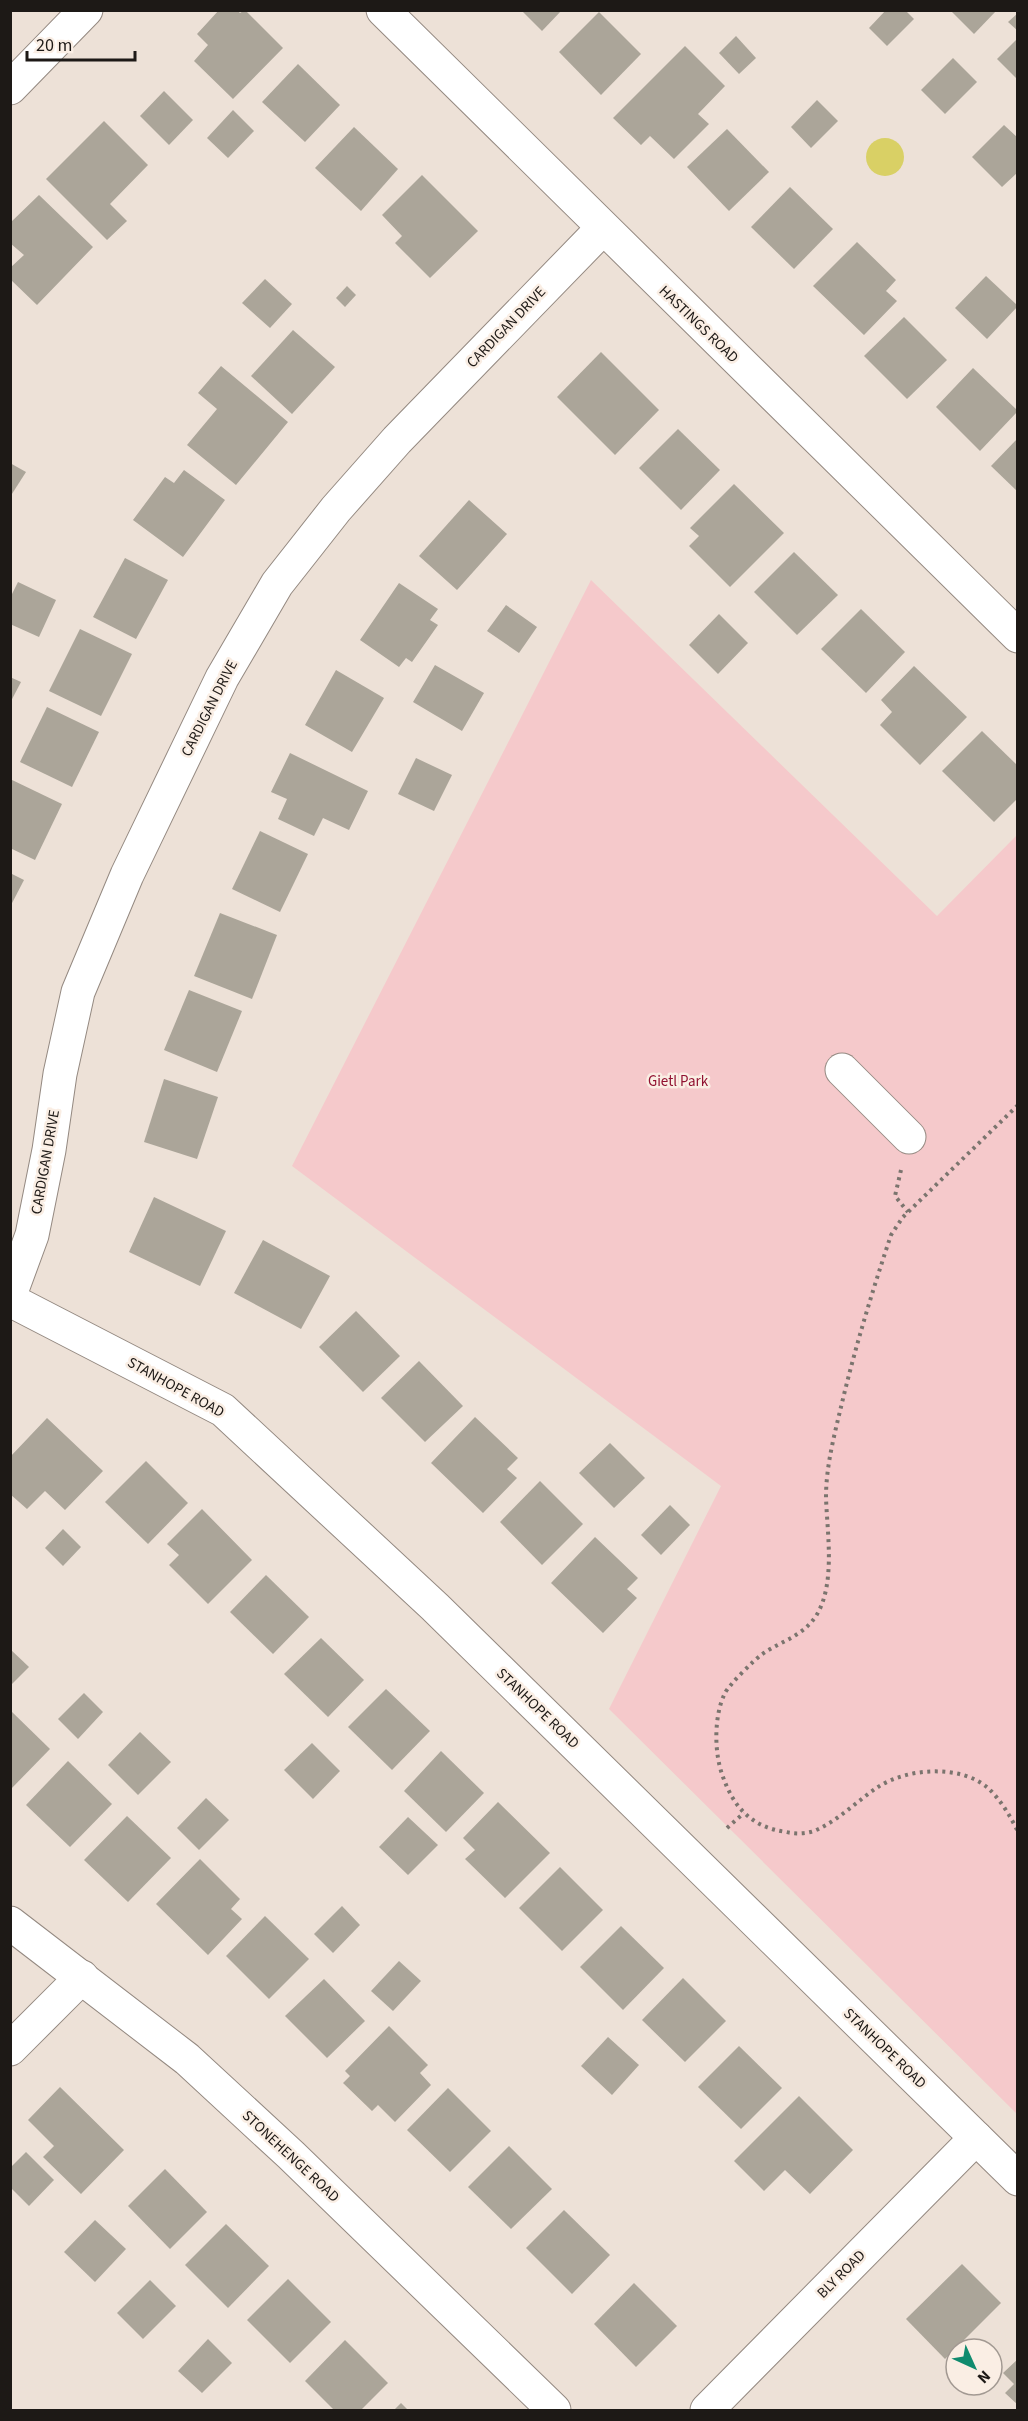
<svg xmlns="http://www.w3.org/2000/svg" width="1028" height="2421" font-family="'Source Sans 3',sans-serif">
<rect width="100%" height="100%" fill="#ede1d7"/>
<path fill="#f5c9cb" d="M 591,580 L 937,916 L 1017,835 L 1017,2114 L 609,1709 L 721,1486 L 292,1166 Z"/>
<circle fill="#d9d065" cx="885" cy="157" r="19"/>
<g fill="#aba599">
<path d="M 219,10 L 237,10 L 240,13 L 245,10 L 283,48 L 233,99 L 194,61 L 208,45 L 197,34 Z"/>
<path d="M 521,10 L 562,10 L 542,31 Z"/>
<path d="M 886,10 L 905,10 L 914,19 L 887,46 L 869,28 Z"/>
<path d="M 950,10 L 997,10 L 974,34 Z"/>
<path d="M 599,12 L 641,54 L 601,95 L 559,52 Z"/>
<path d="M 1018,13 L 1018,31 L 1008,22 Z"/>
<path d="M 736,36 L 756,58 L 739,74 L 719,53 Z"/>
<path d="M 1018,38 L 1018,80 L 997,59 Z"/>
<path d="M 685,46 L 725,86 L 698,114 L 709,124 L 674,159 L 650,136 L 641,145 L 613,118 Z"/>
<path d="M 953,58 L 977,82 L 945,114 L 921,90 Z"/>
<path d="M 298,64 L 340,105 L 305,142 L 262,102 Z"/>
<path d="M 164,91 L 193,120 L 169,145 L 140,116 Z"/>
<path d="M 817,100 L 838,121 L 811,148 L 791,127 Z"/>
<path d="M 233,110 L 254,131 L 228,158 L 207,138 Z"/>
<path d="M 104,121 L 148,165 L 110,204 L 127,221 L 107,240 L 46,179 Z"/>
<path d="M 1004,125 L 1018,138 L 1018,172 L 1002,187 L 972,157 Z"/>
<path d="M 354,127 L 398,169 L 361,211 L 315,168 Z"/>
<path d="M 727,129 L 769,172 L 729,211 L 687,167 Z"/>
<path d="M 422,175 L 478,231 L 430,278 L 395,243 L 402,236 L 382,215 Z"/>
<path d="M 790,187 L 833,229 L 794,269 L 751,227 Z"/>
<path d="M 39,195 L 93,247 L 37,305 L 10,279 L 10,268 L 24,255 L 10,243 L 10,223 Z"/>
<path d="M 857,242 L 896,280 L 886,291 L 897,301 L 864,335 L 813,286 Z"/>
<path d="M 986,276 L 1018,306 L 987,339 L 955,308 Z"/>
<path d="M 265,279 L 292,304 L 270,328 L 242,303 Z"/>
<path d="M 347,286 L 356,295 L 345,307 L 336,298 Z"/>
<path d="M 904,317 L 947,360 L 907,399 L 864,356 Z"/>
<path d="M 293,330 L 335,367 L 292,414 L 251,376 Z"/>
<path d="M 601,352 L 659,410 L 615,455 L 557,397 Z"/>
<path d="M 221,366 L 288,422 L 236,485 L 187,445 L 217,409 L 198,393 Z"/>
<path d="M 973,368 L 1018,411 L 980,451 L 936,407 Z"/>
<path d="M 678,429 L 720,470 L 681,510 L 639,468 Z"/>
<path d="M 1018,438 L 1018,492 L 991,466 Z"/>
<path d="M 10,463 L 26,472 L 10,497 Z"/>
<path d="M 184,470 L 225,500 L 183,557 L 133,520 L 165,477 L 174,483 Z"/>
<path d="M 734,484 L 784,533 L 730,587 L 689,546 L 699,536 L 690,528 Z"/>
<path d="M 469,500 L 507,534 L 457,590 L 419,556 Z"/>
<path d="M 794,552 L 838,595 L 797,635 L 754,592 Z"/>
<path d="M 125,558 L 168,580 L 136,639 L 93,617 Z"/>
<path d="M 18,582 L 56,600 L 39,637 L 10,624 L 10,598 Z"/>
<path d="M 399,583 L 438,609 L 430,620 L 438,625 L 412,662 L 406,658 L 399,667 L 360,640 Z"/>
<path d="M 506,605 L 537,627 L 519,653 L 487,631 Z"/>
<path d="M 861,609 L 905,652 L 866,693 L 821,649 Z"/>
<path d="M 719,614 L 748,643 L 718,674 L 689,645 Z"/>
<path d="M 80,629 L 132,654 L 101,716 L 49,691 Z"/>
<path d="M 435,665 L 484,693 L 462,731 L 413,702 Z"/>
<path d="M 914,666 L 967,717 L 920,765 L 880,725 L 892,712 L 881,700 Z"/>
<path d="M 336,670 L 384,698 L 352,752 L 305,725 Z"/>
<path d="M 10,677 L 21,682 L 10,703 Z"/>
<path d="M 47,707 L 99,732 L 72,787 L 20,762 Z"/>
<path d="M 982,731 L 1018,766 L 1018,798 L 994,822 L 942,771 Z"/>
<path d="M 290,753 L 368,791 L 349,830 L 323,818 L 314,836 L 278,819 L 287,799 L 271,792 Z"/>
<path d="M 416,758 L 452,775 L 434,811 L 398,794 Z"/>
<path d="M 10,779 L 62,804 L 35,860 L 10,848 Z"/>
<path d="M 260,831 L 308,854 L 280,912 L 232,889 Z"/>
<path d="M 10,873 L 24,880 L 10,907 Z"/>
<path d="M 220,913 L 277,935 L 252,999 L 194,976 Z"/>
<path d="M 189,990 L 242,1011 L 217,1072 L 164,1050 Z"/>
<path d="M 164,1079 L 218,1097 L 197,1159 L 144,1142 Z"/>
<path d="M 154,1197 L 226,1231 L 200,1286 L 129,1252 Z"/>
<path d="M 263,1240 L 330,1276 L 301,1329 L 234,1293 Z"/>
<path d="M 356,1311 L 400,1356 L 363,1392 L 319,1347 Z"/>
<path d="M 419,1361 L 463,1406 L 425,1442 L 381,1398 Z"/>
<path d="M 475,1417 L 518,1458 L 507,1469 L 517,1478 L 483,1513 L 431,1463 Z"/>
<path d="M 47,1418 L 103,1471 L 65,1510 L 45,1491 L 27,1509 L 10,1494 L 10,1457 Z"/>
<path d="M 610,1443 L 645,1478 L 614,1508 L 579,1473 Z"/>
<path d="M 146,1461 L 188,1503 L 148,1544 L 105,1502 Z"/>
<path d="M 540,1481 L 583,1524 L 542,1565 L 500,1522 Z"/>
<path d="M 670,1505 L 690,1525 L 661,1555 L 641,1535 Z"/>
<path d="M 202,1509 L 252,1560 L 208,1604 L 169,1565 L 179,1555 L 167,1544 Z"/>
<path d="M 63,1529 L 81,1547 L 63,1566 L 45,1548 Z"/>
<path d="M 595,1537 L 638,1578 L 627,1589 L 637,1598 L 603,1633 L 551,1583 Z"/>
<path d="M 266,1575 L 309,1617 L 273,1654 L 230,1612 Z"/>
<path d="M 321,1638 L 364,1680 L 328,1717 L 284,1674 Z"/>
<path d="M 10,1649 L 29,1667 L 10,1686 Z"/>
<path d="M 386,1689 L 430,1731 L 392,1770 L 348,1727 Z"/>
<path d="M 84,1693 L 103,1712 L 78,1739 L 58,1719 Z"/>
<path d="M 10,1710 L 50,1749 L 10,1790 Z"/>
<path d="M 140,1732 L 171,1762 L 138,1795 L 108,1765 Z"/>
<path d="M 312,1743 L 340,1771 L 313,1799 L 284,1770 Z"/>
<path d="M 441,1751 L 484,1793 L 446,1832 L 404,1791 Z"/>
<path d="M 68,1761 L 112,1804 L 70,1847 L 26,1805 Z"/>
<path d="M 206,1798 L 229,1820 L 199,1850 L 177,1828 Z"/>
<path d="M 498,1802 L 550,1853 L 505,1898 L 465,1859 L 475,1850 L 463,1838 Z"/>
<path d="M 127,1816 L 171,1858 L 128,1902 L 84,1860 Z"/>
<path d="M 408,1817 L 438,1845 L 408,1875 L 379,1847 Z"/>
<path d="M 200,1859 L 240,1899 L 231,1909 L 242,1919 L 208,1955 L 156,1904 Z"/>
<path d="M 560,1867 L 603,1910 L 562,1951 L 519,1908 Z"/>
<path d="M 342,1906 L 360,1925 L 333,1953 L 314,1934 Z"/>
<path d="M 265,1916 L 309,1959 L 269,1999 L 226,1956 Z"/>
<path d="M 621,1926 L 664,1968 L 623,2010 L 580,1967 Z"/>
<path d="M 399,1961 L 421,1981 L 393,2011 L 371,1991 Z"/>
<path d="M 683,1978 L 726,2021 L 685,2062 L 642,2020 Z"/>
<path d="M 324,1979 L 365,2021 L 327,2058 L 285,2016 Z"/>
<path d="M 389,2026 L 428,2065 L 420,2073 L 431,2085 L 395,2122 L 378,2105 L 372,2111 L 343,2083 L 350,2076 L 345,2071 Z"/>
<path d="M 608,2037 L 639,2065 L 612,2095 L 581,2066 Z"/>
<path d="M 739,2046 L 782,2088 L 741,2129 L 698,2087 Z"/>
<path d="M 60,2087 L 124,2150 L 81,2194 L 43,2157 L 54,2146 L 28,2120 Z"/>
<path d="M 448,2088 L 491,2131 L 450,2172 L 407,2130 Z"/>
<path d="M 799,2096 L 853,2150 L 810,2194 L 785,2170 L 764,2191 L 734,2161 Z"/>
<path d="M 509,2146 L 552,2189 L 511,2229 L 468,2187 Z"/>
<path d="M 26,2152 L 54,2180 L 29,2206 L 10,2187 L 10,2168 Z"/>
<path d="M 165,2169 L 207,2212 L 170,2249 L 128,2206 Z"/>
<path d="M 564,2210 L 610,2255 L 572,2294 L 526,2248 Z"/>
<path d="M 95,2220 L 126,2249 L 95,2282 L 64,2252 Z"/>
<path d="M 226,2224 L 269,2266 L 228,2308 L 185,2265 Z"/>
<path d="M 962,2264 L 1001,2303 L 945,2359 L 906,2319 Z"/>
<path d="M 288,2279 L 331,2322 L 290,2363 L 247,2320 Z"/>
<path d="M 150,2280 L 176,2306 L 143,2339 L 117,2313 Z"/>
<path d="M 634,2283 L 677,2326 L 636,2367 L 594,2324 Z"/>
<path d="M 208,2339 L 232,2363 L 202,2393 L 178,2371 Z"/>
<path d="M 345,2340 L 388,2383 L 361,2410 L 334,2410 L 305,2381 Z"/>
<path d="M 1018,2359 L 1018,2405 L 1005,2393 L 1014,2384 L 1003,2373 Z"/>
<path d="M 401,2403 L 408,2410 L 394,2410 Z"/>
</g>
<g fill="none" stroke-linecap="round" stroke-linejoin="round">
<defs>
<g id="minor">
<path d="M 383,10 L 1018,636"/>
<path d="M 10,88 L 86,10"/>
<path d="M 842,1070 L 909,1137"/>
<path d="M 10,1295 L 32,1235 L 49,1150 L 60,1074 L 78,992 L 127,875 L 222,678 L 277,584 L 336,509 L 397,440 L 602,229"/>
<path d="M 10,1300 L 223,1410 L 435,1607 L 1018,2179"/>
<path d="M 10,1923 L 187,2059 L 291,2155 L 554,2410"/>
<path d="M 10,2049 L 82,1977"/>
<path d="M 707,2410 L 976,2138"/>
</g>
</defs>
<use href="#minor" stroke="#948981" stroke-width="35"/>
<g stroke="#7b746e" stroke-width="4" stroke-dasharray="3 4.5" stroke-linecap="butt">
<path d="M 1018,1105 L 903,1217 L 891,1235 C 872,1292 855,1348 841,1407 C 834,1436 826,1467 826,1497 C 827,1533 836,1584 816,1616 C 801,1638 780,1641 761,1655 C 753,1661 729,1685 725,1693 C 714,1715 714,1751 722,1774 C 733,1807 751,1827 786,1832 C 795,1834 805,1834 814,1831 C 838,1821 857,1801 878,1787 C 907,1768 960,1764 988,1788 C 1000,1799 1011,1817 1018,1832"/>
<path d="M 901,1170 L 895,1196 L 908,1212"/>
<path d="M 727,1828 L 744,1813"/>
</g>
<use href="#minor" stroke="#fff" stroke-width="33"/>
</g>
<g text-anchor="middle" stroke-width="5" stroke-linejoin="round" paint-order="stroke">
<g font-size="15" fill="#1d1916" stroke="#faeee4">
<text transform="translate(699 324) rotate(44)" y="5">HASTINGS ROAD</text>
<text transform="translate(506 327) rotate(-46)" y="5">CARDIGAN DRIVE</text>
<text transform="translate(209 708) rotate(-63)" y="5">CARDIGAN DRIVE</text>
<text transform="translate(45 1162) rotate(-80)" y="5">CARDIGAN DRIVE</text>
<text transform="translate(176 1387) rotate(29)" y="5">STANHOPE ROAD</text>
<text transform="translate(538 1708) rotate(44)" y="5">STANHOPE ROAD</text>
<text transform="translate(885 2048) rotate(44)" y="5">STANHOPE ROAD</text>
<text transform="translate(291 2156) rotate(43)" y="5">STONEHENGE ROAD</text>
<text transform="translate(841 2274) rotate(-45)" y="5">BLY ROAD</text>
</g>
<g font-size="15" fill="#911131" stroke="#faeee4">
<text x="678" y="1086">Gietl Park</text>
</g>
</g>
<rect width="1028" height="2421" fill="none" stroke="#1d1916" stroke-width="24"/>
<g transform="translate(974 2367) rotate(135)"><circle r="28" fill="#faeee4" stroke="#a29992" stroke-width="1.5"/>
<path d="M0-4.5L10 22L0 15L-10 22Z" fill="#108b6e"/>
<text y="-9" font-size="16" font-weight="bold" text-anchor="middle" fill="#1d1916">N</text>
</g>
<path d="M27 51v9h108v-9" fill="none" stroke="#1d1916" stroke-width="3"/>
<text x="36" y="51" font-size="18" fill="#1d1916" stroke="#faeee4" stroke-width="4.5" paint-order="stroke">20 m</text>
</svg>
